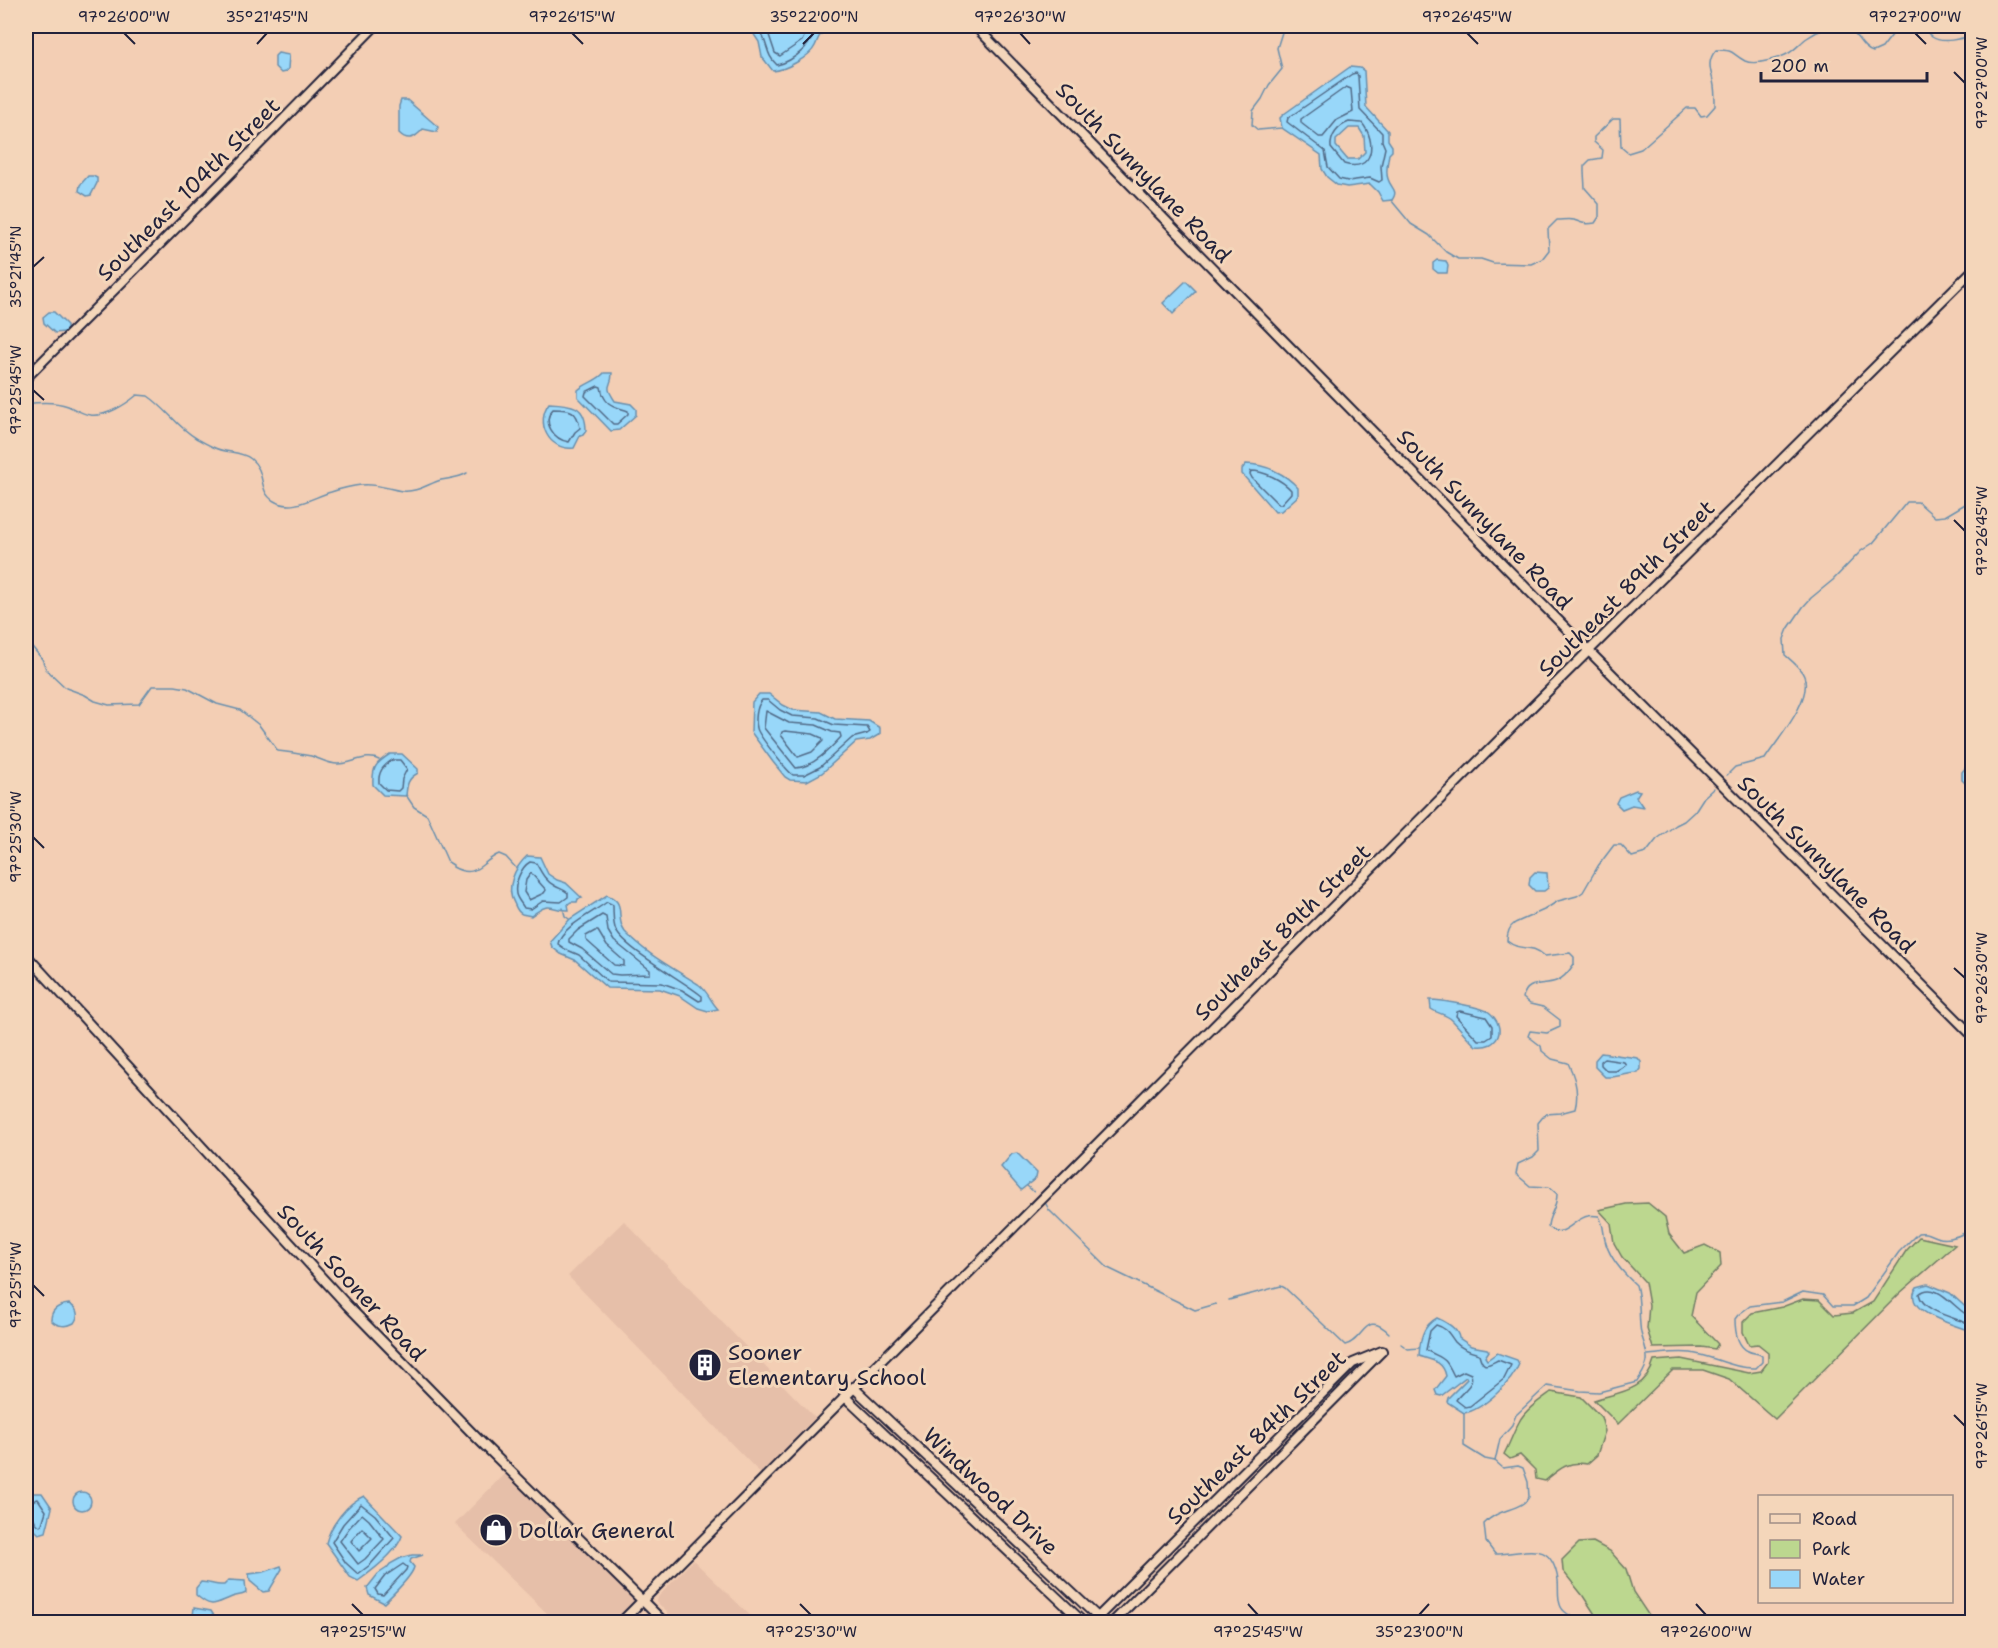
<svg xmlns="http://www.w3.org/2000/svg" width="1998" height="1648" font-family="'Shantell Sans',sans-serif">
<rect width="100%" height="100%" fill="#f3ceb4"/>
<filter id="ink" filterUnits="userSpaceOnUse"><feTurbulence type="fractalNoise" baseFrequency=".0167" numOctaves="2"/><feDisplacementMap in="SourceGraphic" scale="12" xChannelSelector="R" yChannelSelector="G"/><feConvolveMatrix kernelMatrix="1 2 1 2 8 2 1 2 1" color-interpolation-filters="sRGB"/></filter>
<g filter="url(#ink)">
<g fill="#e6bfa9">
<path d="M 624,1221 L 815,1418 L 804,1429 L 796,1440 L 762,1475 L 568,1276 Z"/>
<path d="M 509,1469 L 642,1601 L 621,1622 L 556,1622 L 455,1524 Z"/>
<path d="M 693,1560 L 757,1622 L 676,1622 L 657,1602 L 658,1597 Z"/>
</g>
<g fill="#bcd78f" stroke="#6f7c65" stroke-width="1.5">
<path d="M 1648,1203 L 1665,1217 L 1669,1234 L 1684,1253 L 1705,1245 L 1720,1253 L 1721,1266 L 1696,1292 L 1691,1316 L 1718,1344 L 1715,1349 L 1701,1347 L 1653,1348 L 1647,1329 L 1649,1305 L 1645,1282 L 1622,1257 L 1614,1243 L 1611,1223 L 1599,1210 L 1626,1204 Z"/>
<path d="M 1919,1237 L 1955,1245 L 1900,1293 L 1775,1419 L 1729,1379 L 1703,1370 L 1673,1370 L 1618,1424 L 1594,1400 C 1620,1392 1646,1391 1654,1361 L 1681,1359 L 1749,1373 L 1761,1371 L 1768,1362 L 1768,1352 L 1758,1344 L 1749,1345 L 1743,1332 L 1743,1322 L 1752,1313 L 1782,1307 L 1803,1299 L 1819,1300 L 1834,1315 L 1853,1313 L 1873,1302 L 1906,1251 Z"/>
<path d="M 1551,1392 L 1581,1397 L 1601,1417 L 1605,1431 L 1597,1455 L 1587,1464 C 1568,1460 1558,1470 1545,1481 L 1536,1479 L 1535,1470 L 1520,1455 L 1510,1459 L 1504,1454 C 1510,1443 1513,1433 1519,1422 C 1525,1410 1540,1400 1551,1392 Z"/>
<path d="M 1593,1542 L 1610,1551 L 1626,1569 L 1633,1592 L 1653,1622 L 1600,1622 L 1583,1596 L 1563,1571 L 1562,1560 L 1579,1543 Z"/>
</g>
<g fill="#98d7f9" stroke="#698fad" stroke-width="1.5" fill-rule="evenodd">
<path d="M 756,26 L 819,26 L 822,27 L 822,33 C 817,38 818,40 815,46 C 810,57 785,70 773,71 L 762,57 L 759,42 L 753,33 L 753,27 Z"/>
<path d="M 278,53 L 289,55 L 288,69 L 285,72 L 281,73 L 275,67 L 275,56 Z"/>
<path d="M 1350,67 L 1360,68 L 1364,71 L 1366,107 L 1388,131 L 1388,140 L 1392,146 L 1392,151 L 1389,154 C 1388,161 1385,171 1388,179 C 1391,189 1399,190 1392,200 L 1383,201 L 1378,192 L 1370,184 L 1347,187 L 1337,185 L 1327,177 L 1322,169 L 1321,155 L 1282,128 L 1280,118 L 1284,114 ZM 1349,128 L 1359,128 L 1364,136 L 1365,152 L 1358,159 L 1347,159 L 1336,146 L 1336,140 Z"/>
<path d="M 401,100 L 407,100 L 438,127 L 437,132 L 423,129 C 415,138 408,142 399,133 L 399,106 Z"/>
<path d="M 88,176 L 93,176 L 97,178 L 97,183 L 91,195 L 87,196 L 79,191 L 80,185 Z"/>
<path d="M 1437,260 L 1446,261 L 1448,266 L 1447,273 L 1438,273 L 1433,269 L 1433,263 Z"/>
<path d="M 1186,281 L 1196,291 L 1173,314 L 1163,303 Z"/>
<path d="M 49,312 L 54,312 L 67,325 L 67,329 L 64,332 L 55,333 L 44,323 L 43,317 Z"/>
<path d="M 604,373 L 612,373 C 612,389 603,383 615,401 L 631,404 L 636,409 L 636,415 L 619,430 L 611,431 L 578,397 L 578,390 C 586,383 597,381 604,373 Z"/>
<path d="M 549,403 C 572,404 586,405 586,431 L 583,435 L 580,436 L 574,448 C 548,451 535,422 549,403 Z"/>
<path d="M 1246,464 C 1265,464 1286,474 1298,488 L 1298,496 L 1281,511 L 1275,512 L 1242,474 L 1242,469 Z"/>
<path d="M 759,694 L 769,694 L 783,705 L 793,710 L 821,712 L 835,719 L 869,721 L 880,728 L 880,734 L 870,740 L 856,742 L 822,773 L 807,781 L 790,780 L 785,777 L 773,762 L 751,732 L 752,702 Z"/>
<path d="M 390,754 L 402,754 L 418,769 L 418,773 C 407,779 407,785 406,796 L 383,795 L 373,785 C 372,767 376,763 390,754 Z"/>
<path d="M 1972,760 L 1972,787 L 1969,787 L 1962,780 L 1962,772 Z"/>
<path d="M 1636,790 L 1640,791 L 1636,797 L 1643,807 L 1632,805 L 1622,809 L 1616,803 L 1619,797 Z"/>
<path d="M 527,856 L 540,857 L 548,874 L 557,880 L 566,883 L 582,898 L 578,899 L 577,902 L 571,902 L 568,904 L 569,910 C 549,911 553,899 531,916 C 528,915 525,915 522,914 C 517,912 516,907 514,903 C 505,888 515,867 527,856 Z"/>
<path d="M 1535,872 L 1547,873 L 1548,888 L 1544,891 L 1535,891 L 1529,885 L 1530,877 Z"/>
<path d="M 607,895 C 628,903 614,918 625,932 C 646,954 673,968 698,984 C 708,991 710,1001 718,1009 L 708,1011 L 698,1008 L 680,996 L 660,989 L 607,988 L 575,960 L 561,954 L 552,947 L 550,941 L 570,919 Z"/>
<path d="M 1430,1000 C 1440,1000 1484,1007 1490,1013 C 1507,1028 1499,1049 1476,1046 C 1467,1038 1461,1029 1452,1020 C 1446,1014 1438,1014 1431,1009 Z"/>
<path d="M 1601,1053 L 1638,1058 L 1641,1062 L 1641,1069 L 1638,1073 C 1626,1073 1616,1078 1605,1077 L 1595,1067 L 1595,1060 Z"/>
<path d="M 1017,1153 L 1037,1173 L 1036,1178 L 1021,1190 L 1001,1167 L 1012,1154 Z"/>
<path d="M 1928,1284 L 1950,1293 L 1972,1313 L 1972,1332 C 1957,1325 1899,1312 1917,1287 Z"/>
<path d="M 69,1304 C 77,1308 80,1315 74,1323 C 67,1327 57,1327 51,1320 C 51,1309 58,1305 69,1304 Z"/>
<path d="M 1437,1318 C 1446,1322 1458,1328 1459,1338 L 1471,1346 L 1487,1349 L 1489,1351 L 1485,1357 L 1487,1360 L 1497,1353 L 1517,1360 L 1519,1364 C 1513,1381 1483,1410 1464,1413 L 1447,1402 L 1448,1398 L 1467,1379 L 1466,1377 L 1441,1396 L 1437,1395 L 1435,1390 L 1446,1376 C 1443,1361 1432,1360 1419,1356 C 1420,1340 1422,1326 1437,1318 Z"/>
<circle cx="82" cy="1501" r="9"/>
<path d="M 31,1493 L 42,1493 L 52,1508 L 46,1532 L 39,1534 C 27,1524 21,1506 31,1493 Z"/>
<path d="M 364,1496 L 402,1536 C 397,1552 372,1571 358,1581 L 350,1577 L 326,1543 C 330,1526 347,1503 364,1496 Z"/>
<path d="M 412,1555 L 423,1555 L 411,1559 L 410,1562 L 414,1567 C 412,1577 392,1595 384,1603 L 369,1595 L 367,1588 L 378,1574 L 387,1568 L 390,1564 L 401,1558 Z"/>
<path d="M 281,1566 L 282,1569 L 269,1591 L 263,1592 L 250,1581 L 249,1574 L 264,1572 Z"/>
<path d="M 229,1580 L 245,1581 L 246,1593 C 241,1596 237,1595 232,1597 C 214,1604 212,1609 196,1595 L 196,1588 L 201,1582 C 208,1582 217,1586 224,1585 Z"/>
<path d="M 194,1608 L 211,1611 L 218,1622 L 201,1622 L 193,1616 Z"/>
</g>
<g fill="none" stroke-linecap="round" stroke-linejoin="round">
<g stroke="#516a87" stroke-width="1.5">
<path d="M 759,26 C 759,32 762,33 764,39 C 768,49 768,57 777,65 C 794,61 815,43 816,26"/>
<path d="M 766,26 L 775,53 L 780,56 L 802,41 L 809,26"/>
<path d="M 1352,74 L 1356,73 L 1358,76 L 1360,110 L 1382,133 L 1382,141 L 1385,148 L 1381,166 L 1382,180 L 1379,182 L 1370,178 L 1348,181 L 1339,179 L 1328,167 L 1325,151 L 1287,122 L 1288,118 Z"/>
<path d="M 1346,87 L 1351,89 L 1353,112 L 1337,120 L 1323,137 L 1319,137 L 1301,123 L 1301,119 Z"/>
<path d="M 1349,122 L 1362,123 C 1377,141 1374,173 1344,164 L 1331,148 C 1330,136 1338,126 1349,122 Z"/>
<path d="M 598,386 L 601,387 C 604,406 614,406 628,411 L 628,414 L 617,424 L 613,424 L 585,396 L 586,392 Z"/>
<path d="M 553,409 C 571,409 577,410 580,428 L 575,432 L 569,442 C 554,440 541,422 553,409 Z"/>
<path d="M 1251,471 C 1264,471 1282,480 1291,490 L 1291,493 L 1281,504 L 1278,504 L 1252,478 L 1250,474 Z"/>
<path d="M 762,700 L 768,700 L 780,710 L 792,716 L 818,718 L 834,725 L 867,727 L 870,732 L 867,734 L 852,738 L 820,767 L 804,775 L 793,775 C 787,771 758,735 757,728 C 755,720 756,707 762,700 Z"/>
<path d="M 766,711 L 789,723 L 816,725 L 832,732 L 840,733 L 841,737 C 830,749 813,767 796,768 L 764,728 Z"/>
<path d="M 785,731 L 813,734 L 822,738 L 823,741 L 812,752 L 798,757 L 781,735 L 782,732 Z"/>
<path d="M 392,760 L 400,760 L 407,769 L 402,779 L 401,788 L 398,791 L 386,790 L 379,783 C 378,772 383,766 392,760 Z"/>
<path d="M 530,862 L 536,863 C 541,872 545,881 555,886 C 560,889 564,889 568,893 L 568,897 L 561,902 L 543,901 L 531,909 L 524,908 C 522,904 517,899 516,894 C 514,884 521,867 530,862 Z"/>
<path d="M 531,873 L 546,890 L 544,893 L 529,900 L 524,892 L 526,880 Z"/>
<path d="M 607,902 L 613,905 C 613,912 613,921 615,928 C 620,947 685,981 702,996 L 702,1000 L 699,1001 L 682,990 L 662,983 L 608,982 L 579,955 L 565,949 L 558,944 C 560,928 594,912 607,902 Z"/>
<path d="M 602,915 L 606,917 L 608,931 L 614,941 L 650,970 L 650,974 L 620,975 L 611,974 L 582,949 L 569,942 L 569,939 L 578,930 Z"/>
<path d="M 595,931 L 598,931 L 607,946 L 624,961 L 624,966 L 614,965 L 586,940 L 586,936 Z"/>
<path d="M 1460,1011 L 1486,1017 L 1492,1026 L 1492,1036 L 1486,1040 L 1478,1040 L 1456,1016 L 1457,1012 Z"/>
<path d="M 1604,1059 L 1624,1062 L 1626,1065 L 1616,1071 L 1607,1071 L 1601,1065 L 1601,1061 Z"/>
<path d="M 1972,1317 C 1958,1315 1938,1278 1919,1294 C 1923,1313 1957,1318 1972,1325"/>
<path d="M 1436,1325 C 1447,1328 1449,1334 1455,1342 C 1461,1349 1471,1352 1479,1354 C 1483,1369 1486,1366 1498,1360 L 1511,1365 L 1504,1379 L 1470,1406 L 1465,1407 L 1456,1400 C 1461,1392 1475,1385 1471,1374 L 1464,1371 L 1454,1376 C 1444,1355 1444,1360 1426,1350 L 1430,1331 Z"/>
<path d="M 26,1503 L 38,1499 L 46,1511 L 42,1524 L 40,1526 L 36,1523 L 32,1514 L 26,1513"/>
<path d="M 361,1504 L 375,1515 L 394,1538 L 370,1565 L 358,1574 L 346,1563 L 332,1542 L 343,1524 Z"/>
<path d="M 362,1514 L 369,1520 L 384,1539 L 365,1559 L 358,1564 L 340,1541 L 349,1528 Z"/>
<path d="M 362,1528 L 372,1538 L 359,1551 L 351,1541 Z"/>
<path d="M 403,1564 L 407,1567 L 406,1570 L 383,1595 L 378,1594 L 375,1589 L 385,1576 Z"/>
</g>
<g stroke="#698fad" stroke-width="1.5">
<path d="M 1921,26 C 1925,29 1928,34 1932,37 C 1942,44 1962,39 1972,35"/>
<path d="M 1282,128 L 1258,130 L 1252,125 L 1253,111 L 1262,99 L 1269,85 L 1282,69 L 1277,48 L 1284,26"/>
<path d="M 1391,200 L 1411,224 L 1429,235 L 1446,252 L 1458,259 L 1481,259 L 1493,263 L 1531,264 L 1542,259 L 1549,250 L 1548,229 L 1557,220 C 1562,220 1569,219 1574,220 C 1582,223 1585,225 1595,223 L 1599,217 L 1599,204 L 1585,188 L 1584,172 L 1584,166 L 1590,160 L 1602,158 L 1603,150 L 1594,142 L 1594,137 L 1613,119 L 1620,119 L 1621,147 L 1628,153 L 1641,149 L 1687,108 L 1695,108 L 1701,116 L 1707,115 L 1715,106 C 1715,100 1715,93 1714,86 C 1712,72 1705,63 1716,50 C 1736,50 1730,53 1745,61 C 1755,66 1780,58 1789,53 C 1796,49 1801,42 1807,38 C 1817,31 1834,23 1846,28 C 1858,32 1860,48 1873,52 L 1882,48 L 1899,26"/>
<path d="M 26,404 C 40,402 54,401 68,406 C 75,409 82,414 90,415 C 106,417 125,405 137,395 L 148,396 C 166,408 177,427 196,438 C 203,442 213,448 221,450 C 231,453 242,452 251,459 C 267,472 257,491 274,501 C 293,512 313,497 331,492 C 340,489 351,486 361,485 C 376,483 388,489 402,491 C 416,493 428,484 441,480 C 450,478 459,478 467,473"/>
<path d="M 26,644 L 33,648 L 42,659 L 46,669 L 66,688 L 85,695 L 95,701 L 109,705 L 139,704 L 152,686 L 175,686 L 187,688 L 217,704 L 240,710 L 259,725 L 278,751 C 289,752 300,754 311,756 C 321,759 328,764 338,764 C 352,764 367,753 379,760"/>
<path d="M 1727,775 L 1735,767 L 1765,759 C 1777,740 1813,700 1804,676 C 1801,668 1792,661 1785,655 L 1784,639 L 1788,629 L 1803,607 L 1811,598 L 1833,580 L 1861,551 L 1873,543 L 1907,502 L 1918,502 L 1935,517 L 1945,516 L 1972,500"/>
<path d="M 406,795 L 414,807 L 427,815 L 448,862 L 453,865 L 453,867 C 477,880 480,862 499,854 L 506,857 L 516,868"/>
<path d="M 563,908 L 565,916 L 569,919"/>
<path d="M 1027,1186 L 1034,1192"/>
<path d="M 1046,1204 L 1049,1210 L 1108,1268 L 1195,1310 L 1216,1304"/>
<path d="M 1229,1300 L 1281,1286 L 1285,1288 L 1345,1345 C 1364,1341 1365,1309 1389,1333"/>
<path d="M 1401,1344 L 1408,1349 L 1419,1348"/>
<path d="M 1648,1355 C 1662,1354 1676,1351 1691,1353 C 1713,1356 1734,1369 1756,1368 L 1762,1362 L 1762,1356 C 1757,1352 1753,1354 1748,1351 C 1737,1346 1735,1330 1735,1319 L 1738,1315 L 1750,1306 L 1782,1302 L 1803,1292 L 1823,1295 L 1833,1306 L 1853,1306 L 1866,1298 L 1899,1252 L 1918,1233 C 1926,1232 1928,1234 1936,1237 C 1948,1242 1962,1235 1972,1229"/>
<path d="M 1464,1413 L 1464,1446 L 1485,1459 L 1495,1461"/>
<path d="M 1579,1622 C 1574,1616 1565,1615 1561,1607 C 1557,1599 1559,1589 1558,1580 C 1551,1537 1525,1554 1495,1554 L 1486,1542 L 1484,1524 C 1497,1508 1521,1511 1529,1497 L 1528,1482 L 1523,1468 L 1518,1466 L 1503,1468 L 1495,1461 L 1500,1439 L 1511,1427 L 1516,1415 L 1547,1386 L 1580,1391 L 1599,1392 L 1637,1382 C 1641,1375 1646,1369 1647,1361 C 1648,1351 1643,1342 1641,1333 C 1638,1317 1641,1301 1636,1285 C 1623,1273 1609,1258 1605,1240 C 1603,1231 1604,1225 1599,1216 C 1596,1216 1591,1215 1588,1216 C 1574,1218 1563,1241 1548,1227 C 1548,1215 1557,1209 1557,1194 L 1549,1187 L 1530,1186 L 1516,1174 L 1518,1164 L 1533,1157 L 1539,1151 L 1538,1123 L 1542,1118 L 1546,1114 L 1560,1113 L 1575,1109 C 1579,1094 1575,1077 1568,1063 L 1552,1059 L 1542,1051 L 1541,1046 L 1528,1036 L 1530,1031 L 1547,1033 L 1560,1027 L 1560,1020 L 1543,1007 L 1530,1004 L 1523,998 C 1526,980 1543,986 1556,981 C 1563,979 1570,970 1574,964 L 1574,957 L 1570,953 L 1545,956 C 1529,942 1522,953 1507,941 C 1507,934 1509,927 1515,923 L 1544,910 L 1558,901 L 1577,896 L 1583,892 L 1598,866 L 1614,845 L 1621,845 L 1632,857 L 1646,853 L 1657,839 L 1676,825 L 1684,821 L 1695,811 L 1704,797 L 1714,788"/>
</g>
<defs>
<g id="secondary">
<path d="M 975,26 L 1542,604 L 1972,1035"/>
<path d="M 26,378 L 225,179 L 375,26"/>
<path d="M 26,955 L 347,1305 L 477,1438 L 664,1622"/>
<path d="M 853,1387 L 1103,1622"/>
<path d="M 844,1396 L 1083,1622"/>
<path d="M 621,1622 L 1531,708 L 1972,271"/>
<path d="M 1093,1622 L 1353,1363 L 1382,1351"/>
<path d="M 1113,1622 L 1381,1352"/>
</g>
</defs>
<use href="#secondary" stroke="#22223b" stroke-width="12"/>
<use href="#secondary" stroke="#f4d6ba" stroke-width="8"/>
</g>
</g>
<path fill="none" stroke="#22223b" stroke-width="2" d="M 124,33 L 135,44M 572,33 L 583,44M 1020,33 L 1030,44M 1467,33 L 1478,44M 1915,33 L 1926,44M 257,44 L 267,33M 803,44 L 814,33M 1954,72 L 1965,83M 33,267 L 44,257M 33,390 L 44,400M 1954,520 L 1965,531M 33,837 L 44,848M 1954,968 L 1965,978M 33,1285 L 44,1296M 1954,1415 L 1965,1426M 352,1604 L 363,1615M 800,1604 L 811,1615M 1248,1604 L 1258,1615M 1696,1604 L 1706,1615M 1419,1615 L 1429,1604"/>
<defs>
<symbol id="building-disc" viewBox="-11 -11 22 22"><circle r="9.5" fill="#22223b" stroke="#f4d6ba"/><path d="M-4-6H4V6H1V3H-1V6H-4ZM-2.5-4.3h1.7v1.8h-1.7ZM.8-4.3h1.7v1.8H.8ZM-2.5-1h1.7V.8h-1.7ZM.8-1h1.7V.8H.8Z" fill="#fff"/></symbol>
<symbol id="shop-disc" viewBox="-11 -11 22 22"><circle r="9.5" fill="#22223b" stroke="#f4d6ba"/><path d="M-5-2.5h2.3a2.7 3.5 0 0 1 5.4 0H5L5.5 6h-11ZM-1.5-2.5h3a1.5 2.3 0 0 0-3 0Z" fill="#fff"/></symbol>
</defs>
<g fill-rule="evenodd">
<use href="#building-disc" x="686" y="1346" width="38" height="38"/>
<use href="#shop-disc" x="477" y="1511" width="38" height="38"/>
</g>
<g text-anchor="middle" stroke-width="6" stroke-linejoin="round" paint-order="stroke">
<g font-size="22" fill="#22223b" stroke="#f4d6ba">
<text transform="translate(1144 172) rotate(46)" y="8">South Sunnylane Road</text>
<text transform="translate(188 189) rotate(-45)" y="8">Southeast 104th Street</text>
<text transform="translate(1485 519) rotate(46)" y="8">South Sunnylane Road</text>
<text transform="translate(1626 588) rotate(-45)" y="8">Southeast 89th Street</text>
<text transform="translate(1827 864) rotate(45)" y="8">South Sunnylane Road</text>
<text transform="translate(1282 932) rotate(-45)" y="8">Southeast 89th Street</text>
<text transform="translate(352 1282) rotate(47)" y="8">South Sooner Road</text>
<text transform="translate(1256 1437) rotate(-44)" y="8">Southeast 84th Street</text>
<text transform="translate(991 1491) rotate(43)" y="8">Windwood Drive</text>
</g>
<g font-size="22" fill="#22223b" stroke="#f4d6ba" text-anchor="start">
<text x="728" y="1360">Sooner<tspan x="728" dy="25">Elementary School</tspan></text>
<text x="519" y="1538">Dollar General</text>
</g>
</g>
<rect width="1998" height="1648" fill="none" stroke="#f4d6ba" stroke-width="66"/>
<rect x="1758" y="1495" width="195" height="108" fill="#f4d6ba" stroke="#a08e87" stroke-width="1.5"/>
<rect x="1770" y="1514" width="30" height="9" fill="#f4d6ba" stroke="#a08e87" stroke-width="1.5"/>
<text x="1812" y="1525" font-size="18" fill="#22223b">Road</text>
<rect x="1770" y="1540" width="30" height="18" fill="#bcd78f" stroke="#a08e87" stroke-width="1.5"/>
<text x="1812" y="1555" font-size="18" fill="#22223b">Park</text>
<rect x="1770" y="1570" width="30" height="18" fill="#98d7f9" stroke="#a08e87" stroke-width="1.5"/>
<text x="1812" y="1585" font-size="18" fill="#22223b">Water</text>
<path d="M1761 72v9h166v-9" fill="none" stroke="#22223b" stroke-width="3"/>
<text x="1770" y="72" font-size="18" fill="#22223b" stroke="#f4d6ba" stroke-width="4.5" paint-order="stroke">200 m</text>
<rect x="33" y="33" width="1932" height="1582" fill="none" stroke="#22223b" stroke-width="2"/>
<g font-size="15" text-anchor="middle" fill="#22223b">
<text x="124" y="22">97°26'00"W</text>
<text x="267" y="22">35°21'45"N</text>
<text x="572" y="22">97°26'15"W</text>
<text x="814" y="22">35°22'00"N</text>
<text x="1020" y="22">97°26'30"W</text>
<text x="1467" y="22">97°26'45"W</text>
<text x="1915" y="22">97°27'00"W</text>
<text transform="translate(1982 83) rotate(-90)" y="5">97°27'00"W</text>
<text transform="translate(16 267) rotate(-90)" y="5">35°21'45"N</text>
<text transform="translate(16 390) rotate(-90)" y="5">97°25'45"W</text>
<text transform="translate(1982 531) rotate(-90)" y="5">97°26'45"W</text>
<text transform="translate(16 837) rotate(-90)" y="5">97°25'30"W</text>
<text transform="translate(1982 978) rotate(-90)" y="5">97°26'30"W</text>
<text transform="translate(16 1285) rotate(-90)" y="5">97°25'15"W</text>
<text transform="translate(1982 1426) rotate(-90)" y="5">97°26'15"W</text>
<text x="363" y="1637">97°25'15"W</text>
<text x="811" y="1637">97°25'30"W</text>
<text x="1258" y="1637">97°25'45"W</text>
<text x="1419" y="1637">35°23'00"N</text>
<text x="1706" y="1637">97°26'00"W</text>
</g>
</svg>
